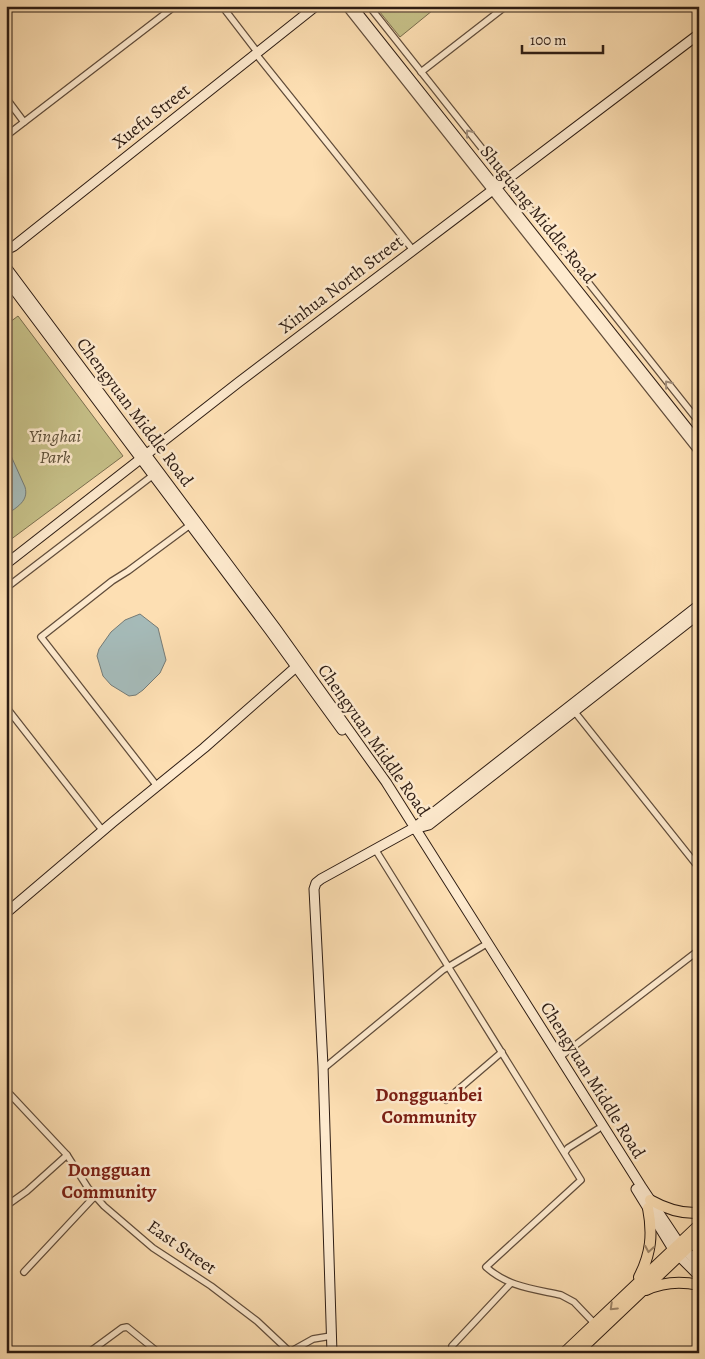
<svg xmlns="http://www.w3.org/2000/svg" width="705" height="1359" font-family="Alegreya,serif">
<rect width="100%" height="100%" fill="#fddfb3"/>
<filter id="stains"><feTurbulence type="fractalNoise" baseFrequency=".004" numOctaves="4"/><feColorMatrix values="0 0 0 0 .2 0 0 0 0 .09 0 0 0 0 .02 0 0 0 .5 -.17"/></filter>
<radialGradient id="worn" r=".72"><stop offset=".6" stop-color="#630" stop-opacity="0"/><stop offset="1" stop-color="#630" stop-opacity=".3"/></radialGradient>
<g fill="#c6c088" stroke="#7a6e4e">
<path d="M 375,6 L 438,6 L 400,37 Z"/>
<path d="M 18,316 L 123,456 L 6,543 L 6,325 Z"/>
</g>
<g fill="#a5bab8" stroke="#757b76">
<path d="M 6,442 L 7,447 L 25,487 C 29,501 17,507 6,515 Z"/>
<path d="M 140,614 L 158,628 L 166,660 L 160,673 L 143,690 L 136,695 L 129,696 L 111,685 L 103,676 L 97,656 L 99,649 L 111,632 L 125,620 Z"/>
</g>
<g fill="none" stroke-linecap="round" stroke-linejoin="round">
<defs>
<g id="street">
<path d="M 222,6 L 255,49"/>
<path d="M 345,6 L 699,453"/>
<path d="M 369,6 L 699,422"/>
<path d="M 256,54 L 413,250"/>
<path d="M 421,72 L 506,6"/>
<path d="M 6,98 L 24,122"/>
<path d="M 6,136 L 175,6"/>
<path d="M 6,588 L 152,476"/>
<path d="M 6,707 L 103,831"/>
<path d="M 574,711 L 699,868"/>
<path d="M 157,786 L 41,637 L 112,581 L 128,571 L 190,525"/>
<path d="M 375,849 L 581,1180 L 486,1267 C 508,1287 534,1289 561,1295 L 574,1302 L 595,1324"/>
<path d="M 560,1057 L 699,950"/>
<path d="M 323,1069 L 443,970 L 483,946"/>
<path d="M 6,1090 L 67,1155 L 88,1188 L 104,1206 L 153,1248 L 211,1286 L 257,1321 L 290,1352"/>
<path d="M 446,1100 L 502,1052"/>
<path d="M 565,1152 L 568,1148 L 598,1129"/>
<path d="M 6,1206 L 27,1191 L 67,1155"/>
<path d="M 24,1272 L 95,1196"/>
<path d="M 452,1346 L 510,1284"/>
<path d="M 88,1353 L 122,1328 L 127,1327 L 159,1353"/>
<path d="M 288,1353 L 313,1339 L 331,1336"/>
</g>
<g id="secondary">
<path d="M 352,6 L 699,443"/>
<path d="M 6,250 L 14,246 L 316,6"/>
<path d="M 6,267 L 275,627 L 386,782 L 641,1186 L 677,1240 L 699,1265"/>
<path d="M 6,279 L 270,631 L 342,730"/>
<path d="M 6,564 L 239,382 L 699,34"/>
<path d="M 415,827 L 699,605"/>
<path d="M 6,913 L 113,822 L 204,748 L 296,667"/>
<path d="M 636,1189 L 674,1251 L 699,1276"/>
<path d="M 332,1353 L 323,1066 L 314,889 L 316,883 L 321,879 L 410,830 L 429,825 L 699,614"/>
</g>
<g id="highway">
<path d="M 650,1200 C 666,1209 681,1214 699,1213"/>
<path d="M 639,1277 C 651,1254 653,1234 648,1208"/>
<path d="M 646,1290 C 663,1282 681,1281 699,1285"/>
<path d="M 564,1353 L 699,1225"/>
<path d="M 577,1353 L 699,1237"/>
</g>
</defs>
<use href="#street" stroke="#614d3b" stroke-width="8"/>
<use href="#secondary" stroke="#2d1c13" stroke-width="11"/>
<use href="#highway" stroke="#2d1c13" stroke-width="12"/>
<use href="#street" stroke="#feeace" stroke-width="5.5"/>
<use href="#secondary" stroke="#feeace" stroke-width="9"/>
<use href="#highway" stroke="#fddfb3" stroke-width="10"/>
</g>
<defs><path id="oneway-chevron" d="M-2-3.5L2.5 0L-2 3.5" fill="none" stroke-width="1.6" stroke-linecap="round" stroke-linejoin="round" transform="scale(1.25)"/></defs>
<g stroke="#a08d7a">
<use href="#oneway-chevron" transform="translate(469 133) rotate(-128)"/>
<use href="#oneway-chevron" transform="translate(668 384) rotate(-129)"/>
</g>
<g stroke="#9f876b">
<use href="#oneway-chevron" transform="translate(649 1249) rotate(100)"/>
<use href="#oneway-chevron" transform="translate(613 1307) rotate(136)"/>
</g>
<g text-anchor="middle" stroke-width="5" stroke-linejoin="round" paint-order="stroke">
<g font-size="18" fill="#2d1c13" stroke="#feeace">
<text transform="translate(151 116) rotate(-38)" y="6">Xuefu Street</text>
<text transform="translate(538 214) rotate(51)" y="6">Shuguang Middle Road</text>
<text transform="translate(341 284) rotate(-37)" y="6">Xinhua North Street</text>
<text transform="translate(135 412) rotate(53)" y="6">Chengyuan Middle Road</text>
<text transform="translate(374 740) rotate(55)" y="6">Chengyuan Middle Road</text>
<text transform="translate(593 1080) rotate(58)" y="6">Chengyuan Middle Road</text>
<text transform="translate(182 1247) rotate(35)" y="6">East Street</text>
</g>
<g font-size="18" font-style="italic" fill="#5b4d36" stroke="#feeace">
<text x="55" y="442">Yinghai<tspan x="55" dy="21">Park</tspan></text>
</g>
<g font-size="19" font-weight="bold" fill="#7a1f14" stroke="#feeace">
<text x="429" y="1101">Dongguanbei<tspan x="429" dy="22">Community</tspan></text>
<text x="109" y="1176">Dongguan<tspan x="109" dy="22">Community</tspan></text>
</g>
</g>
<rect width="705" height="1359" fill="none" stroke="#fddfb3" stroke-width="25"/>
<rect x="8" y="8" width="690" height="1344" fill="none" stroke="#2d1c13" stroke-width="2.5"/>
<rect x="12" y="12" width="680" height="1334" fill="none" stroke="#2d1c13"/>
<path d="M522 45v8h81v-8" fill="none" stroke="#2d1c13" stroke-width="2.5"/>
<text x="530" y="45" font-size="15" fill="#2d1c13" stroke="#feeace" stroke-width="4" paint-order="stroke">100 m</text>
<rect width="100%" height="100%" filter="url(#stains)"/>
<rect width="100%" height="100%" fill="url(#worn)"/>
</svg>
